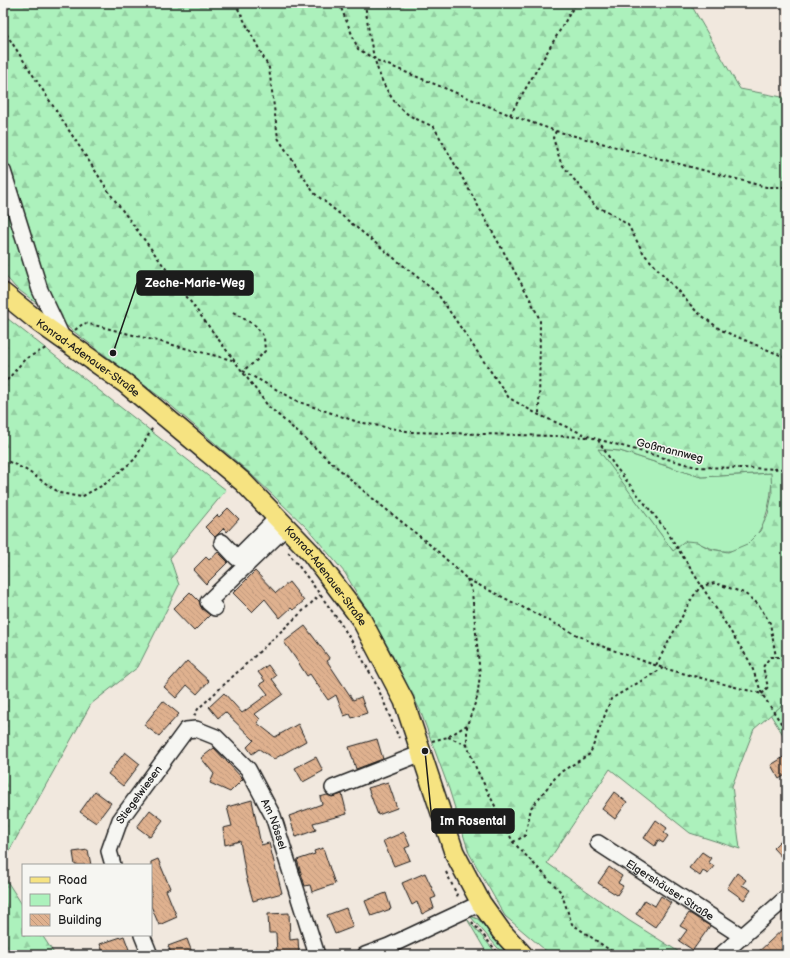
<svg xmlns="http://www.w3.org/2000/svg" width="790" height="958" font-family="'Balsamiq Sans',sans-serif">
<defs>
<pattern id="forest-firs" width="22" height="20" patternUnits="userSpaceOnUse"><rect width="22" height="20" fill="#acf1bc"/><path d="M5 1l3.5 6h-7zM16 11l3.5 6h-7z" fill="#93cea1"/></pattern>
<pattern id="building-back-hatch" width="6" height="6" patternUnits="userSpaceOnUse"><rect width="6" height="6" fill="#dfb18f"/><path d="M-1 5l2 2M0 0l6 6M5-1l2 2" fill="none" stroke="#bf987b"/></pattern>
</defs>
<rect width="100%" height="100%" fill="#f1e8de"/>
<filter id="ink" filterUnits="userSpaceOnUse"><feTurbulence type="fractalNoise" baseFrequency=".025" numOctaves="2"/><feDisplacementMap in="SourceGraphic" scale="8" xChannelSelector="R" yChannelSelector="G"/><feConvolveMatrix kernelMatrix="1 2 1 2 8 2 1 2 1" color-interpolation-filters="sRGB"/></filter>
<g filter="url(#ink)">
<g fill="#acf1bc" stroke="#64866c">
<path d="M 597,449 L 620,451 L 701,477 L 772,473 C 772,519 753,573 697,542 L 673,551 Z"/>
<path d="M 787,701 L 787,741 L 770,714 Z"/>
<path d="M 470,916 L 478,919 L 510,955 L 504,955 Z"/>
<path d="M 467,919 L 498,955 L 488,955 Z"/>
</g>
<g fill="url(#forest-firs)" stroke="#64866c" fill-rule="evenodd">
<path d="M 3,3 L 690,3 L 740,89 L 787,98 L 787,701 L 754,729 L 732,786 L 740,849 L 690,833 L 610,769 L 547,863 L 628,920 L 684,955 L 551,955 L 505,916 L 469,853 L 449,789 L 420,710 L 388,647 L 345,573 L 308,529 L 251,474 L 168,403 L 15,287 L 3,273 ZM 598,449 L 620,451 L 701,477 L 771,473 L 772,494 L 768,514 L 760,531 L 747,544 L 728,552 L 710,549 L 697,542 L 686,541 L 673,551 Z"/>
<path d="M 3,315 L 226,490 L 170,558 L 179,585 L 138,667 L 91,704 L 3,862 Z"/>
<path d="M 3,875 L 23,906 L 23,935 L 42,935 L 55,955 L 3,955 Z"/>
</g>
<g fill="url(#building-back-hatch)" stroke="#1c1c1c">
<path d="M 228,508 L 239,519 L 227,532 L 224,528 L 215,537 L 205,527 L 217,515 L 219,517 Z"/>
<path d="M 218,552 L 228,562 L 206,584 L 193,570 L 206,557 L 209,560 Z"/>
<path d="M 255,571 L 276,593 L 289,582 L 304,601 L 293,610 L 291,608 L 280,618 L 265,599 L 252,612 L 233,593 Z"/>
<path d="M 190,592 L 199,601 L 202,609 L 210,615 L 194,631 L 173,609 Z"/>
<path d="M 305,626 L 330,659 L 327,661 L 353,700 L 361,697 L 367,713 L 352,718 L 350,714 L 344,716 L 336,695 L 328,700 L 310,674 L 307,676 L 298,662 L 284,642 Z"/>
<path d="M 187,661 L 209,681 L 197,694 L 187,685 L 176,698 L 164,687 Z"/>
<path d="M 268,665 L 276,676 L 272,679 L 283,694 L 255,714 L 260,719 L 257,723 L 275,737 L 298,724 L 306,741 L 274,759 L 259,749 L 252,754 L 247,747 L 254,740 L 225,712 L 218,718 L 209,707 L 224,693 L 242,713 L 268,694 L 260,684 L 265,681 L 258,672 Z"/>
<path d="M 163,701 L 179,714 L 159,736 L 144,725 Z"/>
<path d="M 377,739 L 383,759 L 356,769 L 349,747 Z"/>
<path d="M 214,748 L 243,779 L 230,792 L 210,783 L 214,774 L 201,758 Z"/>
<path d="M 125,752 L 140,764 L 123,786 L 108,774 Z"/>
<path d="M 787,755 L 787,774 L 779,779 L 771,765 Z"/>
<path d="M 316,757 L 323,771 L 303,782 L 295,768 Z"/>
<path d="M 388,782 L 397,808 L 378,815 L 368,788 Z"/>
<path d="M 95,791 L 111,803 L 96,823 L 80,812 Z"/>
<path d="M 614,792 L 627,802 L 615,819 L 602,809 Z"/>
<path d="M 342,794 L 347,814 L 313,823 L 316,830 L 296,837 L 289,816 L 322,804 L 320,797 L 327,795 L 332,797 Z"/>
<path d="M 252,800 L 261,845 L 269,843 L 282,893 L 253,901 L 246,876 L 240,841 L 225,845 L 223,828 L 232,826 L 227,807 Z"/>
<path d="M 150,810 L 163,820 L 150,837 L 137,827 Z"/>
<path d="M 656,820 L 667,828 L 664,833 L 668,836 L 663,843 L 658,840 L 655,846 L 644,838 Z"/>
<path d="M 404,832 L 410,846 L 405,848 L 410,860 L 394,866 L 383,841 Z"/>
<path d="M 787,834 L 787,863 L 773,848 Z"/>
<path d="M 323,848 L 335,884 L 312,892 L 310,885 L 305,886 L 297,860 L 315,854 L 314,851 Z"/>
<path d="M 88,850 L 91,865 L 75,865 L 73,852 Z"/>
<path d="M 702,852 L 711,858 L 708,862 L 714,866 L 708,874 L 703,871 L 700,876 L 689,868 Z"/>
<path d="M 158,859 L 170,888 L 166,890 L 177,917 L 159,925 L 151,906 L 151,862 Z"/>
<path d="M 609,867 L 622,876 L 618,883 L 623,886 L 617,895 L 598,883 Z"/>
<path d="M 425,873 L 436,897 L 431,899 L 434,908 L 422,914 L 417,902 L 412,905 L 402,883 Z"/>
<path d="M 737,873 L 746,880 L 742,885 L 751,890 L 744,900 L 727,888 Z"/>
<path d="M 386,893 L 391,909 L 371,916 L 365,901 Z"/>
<path d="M 661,896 L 671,903 L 655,927 L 636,914 L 645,900 L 655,906 Z"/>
<path d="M 346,908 L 353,927 L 335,934 L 327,915 Z"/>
<path d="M 289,913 L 290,940 L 298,939 L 299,955 L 277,955 L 276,933 L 269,933 L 268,914 Z"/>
<path d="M 689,913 L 710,926 L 693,950 L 679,941 L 687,930 L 680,926 Z"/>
<path d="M 783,929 L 787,934 L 787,955 L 755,955 Z"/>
<path d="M 124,936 L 131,955 L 104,955 L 100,944 Z"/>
<path d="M 187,939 L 193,955 L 172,955 L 168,946 Z"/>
</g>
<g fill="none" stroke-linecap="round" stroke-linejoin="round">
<defs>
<g id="minor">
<path d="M 3,171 L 40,290 L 63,339"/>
<path d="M 222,542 L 237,558 L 277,518"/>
<path d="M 215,608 L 208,602 L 286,527"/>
<path d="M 333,788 L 422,753"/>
<path id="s1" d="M 598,843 L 743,937"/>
<path id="s2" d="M 113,865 L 109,851 L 120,820 L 186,730 L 196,729 L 216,737 L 248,769 L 273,816 L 317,955"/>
<path d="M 142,935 L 150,955"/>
<path d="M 365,955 L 389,946 L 481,903"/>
<path d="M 721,955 L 787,897"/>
</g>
<g id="major">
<path id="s3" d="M 3,293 L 40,323 L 126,384 L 243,482 L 311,553 L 361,619 L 404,701 L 454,852 L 481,903 L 501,931 L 523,955"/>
</g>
</defs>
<use href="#minor" stroke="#1c1c1c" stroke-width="18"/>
<use href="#major" stroke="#1c1c1c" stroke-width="22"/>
<g stroke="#1c1c1c" stroke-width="2" stroke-dasharray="3 3" stroke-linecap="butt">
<path d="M 235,3 L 269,68 L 278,138 L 314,193 L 437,293 L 509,398 L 539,415 L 590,437 L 696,467 L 787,469"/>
<path d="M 339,3 L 358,49 L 376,60 L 510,115 L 556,131 L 766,187 L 787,187"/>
<path d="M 365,3 C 370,41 375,91 409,115 C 417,120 426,123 434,127 L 530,299 L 540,320 L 539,415"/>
<path d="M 3,29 L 111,195 L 268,406 L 366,493 L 434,548 L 467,579 L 593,643 L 663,668 L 762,694"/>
<path d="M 510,115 L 576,3"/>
<path d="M 556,131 L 553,138 L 561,163 L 596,207 L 609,212 L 628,225 L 644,254 L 697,312 L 721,330 L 787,358"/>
<path d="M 233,312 L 256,326 L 264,337 L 265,351 L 255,362 L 242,371"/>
<path d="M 75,330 L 84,323 L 98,326 L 232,360"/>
<path d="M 243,371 L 299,402 L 358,422 L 412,432 L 589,437"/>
<path d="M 3,385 L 25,359 L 48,347"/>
<path d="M 598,440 L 614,465 L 666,530 L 750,662 L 762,694 L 787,732"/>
<path d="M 3,459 L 26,470 L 60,493 L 81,497 L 105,484 L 135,459 L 153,427"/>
<path d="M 288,552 C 317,590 347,629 369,671 C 381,692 389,716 399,738"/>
<path d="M 467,579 L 472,592 L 480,675 L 477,698 L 467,725 L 467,745 L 476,768 L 513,842 L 561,892 L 572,924 L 617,955"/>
<path d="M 656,665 L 692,598 L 701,586 L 715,583 L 744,593 L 758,604 L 770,623 L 776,657"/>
<path d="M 762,694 L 768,687 L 763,667 L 770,657 L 779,657 L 787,665"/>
<path d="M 194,716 L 198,709 L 320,595"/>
<path d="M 448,737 L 467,745"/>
<path d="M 432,741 L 448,737 L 467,725"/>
<path d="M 513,842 L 525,836 L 531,808 L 559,773 L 590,754 L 611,699 L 663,668"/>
<path d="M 446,872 L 459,899"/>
<path d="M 472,922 L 500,955"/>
</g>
<use href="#minor" stroke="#f6f6f2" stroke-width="15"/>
<use href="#major" stroke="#f6e381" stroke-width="19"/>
</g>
</g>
<g text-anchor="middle" stroke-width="3" stroke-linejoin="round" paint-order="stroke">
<g font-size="11" fill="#1c1c1c" stroke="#f6f6f2">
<text dy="4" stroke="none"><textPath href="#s3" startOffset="107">Konrad-Adenauer-Straße</textPath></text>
<text transform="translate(670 450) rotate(14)" y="4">Goßmannweg</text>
<text dy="4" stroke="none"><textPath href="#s3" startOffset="431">Konrad-Adenauer-Straße</textPath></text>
<text dy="4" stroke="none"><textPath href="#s2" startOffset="79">Stiegelwiesen</textPath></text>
<text dy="4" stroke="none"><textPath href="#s2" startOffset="297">Am Nössel</textPath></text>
<text dy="4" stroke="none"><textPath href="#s1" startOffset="86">Elgershäuser Straße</textPath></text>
</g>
</g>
<path fill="none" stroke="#1c1c1c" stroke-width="1.5" d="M113 353L137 283M425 751L432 821"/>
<g fill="#1c1c1c" stroke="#f6f6f2" stroke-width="1.5">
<circle cx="113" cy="353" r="4"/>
<circle cx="425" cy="751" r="4"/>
</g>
<g fill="#1c1c1c" stroke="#1c1c1c" stroke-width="1.5">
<rect x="137" y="271" width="116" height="24" rx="4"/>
<rect x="432" y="809" width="82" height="24" rx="4"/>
</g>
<g font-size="12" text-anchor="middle" font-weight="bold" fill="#fff">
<text x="195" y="287">Zeche-Marie-Weg</text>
<text x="473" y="825">Im Rosental</text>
</g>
<rect width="790" height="958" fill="none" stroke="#f6f6f2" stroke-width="16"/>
<rect x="8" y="8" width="774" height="942" fill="none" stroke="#1c1c1c" stroke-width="1.5" filter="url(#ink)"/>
<rect x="22" y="864" width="130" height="72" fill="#f6f6f2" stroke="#9f9f9c"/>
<rect x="30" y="877" width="20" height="6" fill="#f6e381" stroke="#9f9f9c"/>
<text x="58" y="884" font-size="12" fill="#1c1c1c">Road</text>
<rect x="30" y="894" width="20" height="12" fill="#acf1bc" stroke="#9f9f9c"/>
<text x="58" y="904" font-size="12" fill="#1c1c1c">Park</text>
<rect x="30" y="914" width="20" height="12" fill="url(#building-back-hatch)" stroke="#9f9f9c"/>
<text x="58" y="924" font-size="12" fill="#1c1c1c">Building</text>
</svg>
